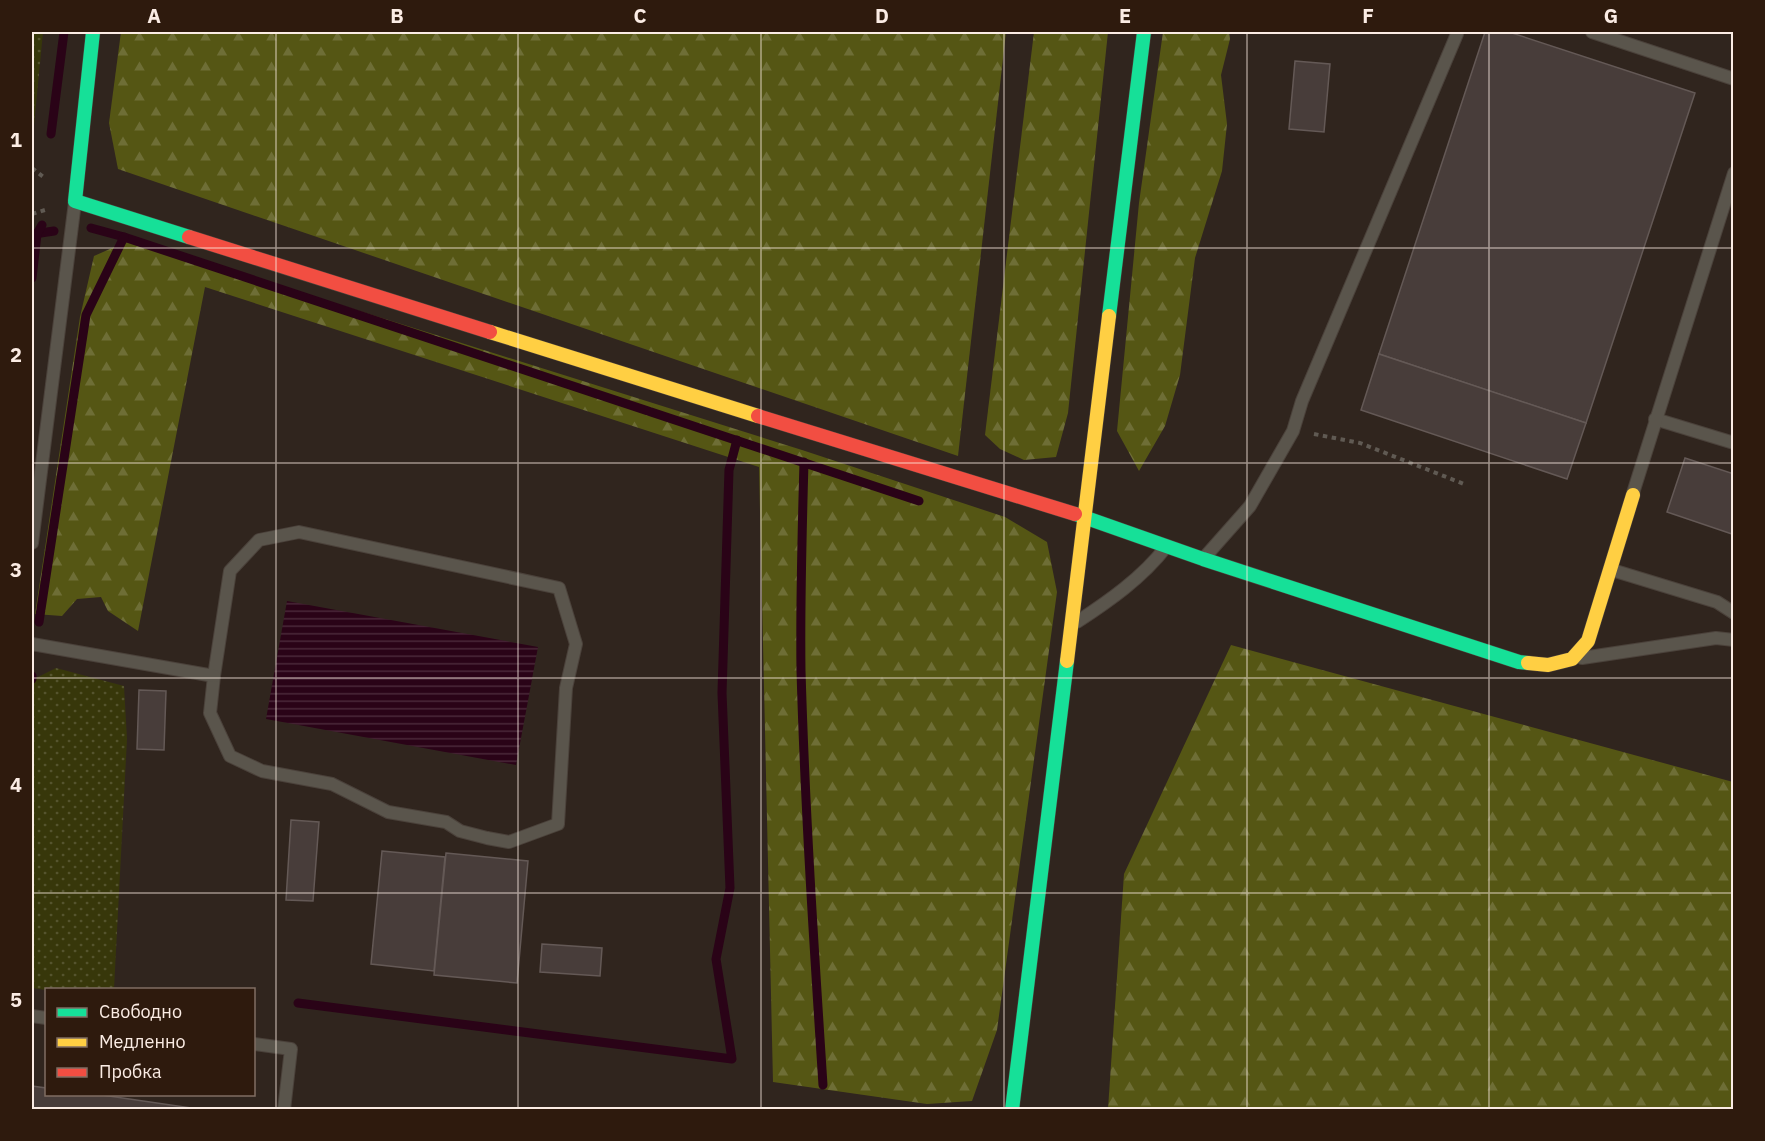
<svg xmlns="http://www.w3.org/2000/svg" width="1765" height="1141" font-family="'IBM Plex Sans',sans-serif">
<defs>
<pattern id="grass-dots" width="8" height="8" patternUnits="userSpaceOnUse" patternTransform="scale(1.5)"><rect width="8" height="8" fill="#37370a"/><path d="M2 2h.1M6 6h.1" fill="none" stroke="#55542e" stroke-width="1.8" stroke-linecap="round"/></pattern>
<pattern id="forest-firs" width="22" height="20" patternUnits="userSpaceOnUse" patternTransform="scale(1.5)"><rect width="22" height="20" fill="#555614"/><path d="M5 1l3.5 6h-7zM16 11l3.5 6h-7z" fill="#6e6e36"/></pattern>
<pattern id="water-rules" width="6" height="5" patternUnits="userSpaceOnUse" patternTransform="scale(1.5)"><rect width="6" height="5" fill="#2a0317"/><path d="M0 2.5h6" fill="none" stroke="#4a2839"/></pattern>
</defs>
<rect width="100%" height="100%" fill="#30251e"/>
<g fill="url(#grass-dots)">
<path d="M 32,32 L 43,32 L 32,146 Z"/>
<path d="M 56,668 L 124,686 L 127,739 L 114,989 L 46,990 L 32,988 L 32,680 Z"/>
</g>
<g fill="url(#forest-firs)">
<path d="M 121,32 L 1006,32 L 958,456 L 118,169 L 109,123 Z"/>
<path d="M 1034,32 L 1108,32 L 1068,413 L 1056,457 L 1024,460 L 1000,449 L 985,435 Z"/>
<path d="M 1163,32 L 1229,32 L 1230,39 L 1221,75 L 1227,124 L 1222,171 L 1195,258 L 1180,375 L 1165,426 L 1139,471 L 1117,431 L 1139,203 Z"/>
<path d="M 128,241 L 207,263 L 802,450 L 1005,517 L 1047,542 L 1057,592 L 997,1030 L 972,1101 L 927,1104 L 773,1082 L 759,467 L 205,287 L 138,631 L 108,611 L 101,597 L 77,599 L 62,616 L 35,614 L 80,317 L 94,256 Z"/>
<path d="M 1231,645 L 1733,782 L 1733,1109 L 1108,1109 L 1124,874 Z"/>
</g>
<path fill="url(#water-rules)" d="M 287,601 L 538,647 L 516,765 L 266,719 Z"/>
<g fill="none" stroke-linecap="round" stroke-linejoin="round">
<g stroke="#2a0317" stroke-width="9">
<path d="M 51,134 L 64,32"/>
<path d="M 91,228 L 124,237 L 919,501"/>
<path d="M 34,234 L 54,231"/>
<path d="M 32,278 L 37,234 L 42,225"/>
<path d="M 804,462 C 802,532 800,602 801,671 C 805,809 814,947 823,1085"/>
<path d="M 39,622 L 86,315 L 124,237"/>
<path d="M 32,679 L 32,676"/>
<path d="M 298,1003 L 732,1059 L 716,959 L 730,888 L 722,693 L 729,470 L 737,440"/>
</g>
</g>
<g fill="#483d3a" stroke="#645956" stroke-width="1.5">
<path d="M 1485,32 L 1509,32 L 1695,93 L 1586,423 L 1379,354 Z"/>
<path d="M 1295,61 L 1330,64 L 1324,132 L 1289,129 Z"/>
<path d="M 1379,354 L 1586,423 L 1567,479 L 1361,410 Z"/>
<path d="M 1685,458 L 1734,474 L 1734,528 L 1732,534 L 1667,512 Z"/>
<path d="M 139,690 L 166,691 L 164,750 L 137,749 Z"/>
<path d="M 291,820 L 319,822 L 313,901 L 286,900 Z"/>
<path d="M 382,851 L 445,857 L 434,971 L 371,964 Z"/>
<path d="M 446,853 L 528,861 L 517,983 L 434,975 Z"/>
<path d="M 542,944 L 602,948 L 600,976 L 540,972 Z"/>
<path d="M 32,1086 L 46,1088 L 46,1094 L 95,1094 L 205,1110 L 32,1110 Z"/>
</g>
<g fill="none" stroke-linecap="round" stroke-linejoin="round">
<defs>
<g id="lane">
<path d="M 1592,32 L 1734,79"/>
<path d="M 1655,419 L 1734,443"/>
<path d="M 1633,493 L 1734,173"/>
<path d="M 299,532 L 559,588 L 576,644 L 566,688 L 558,824 L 509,842 L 487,838 L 460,831 L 446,822 L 388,812 L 332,784 L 262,771 L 230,756 L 210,713 L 214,676 L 230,571 L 259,540 Z"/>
<path d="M 32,543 L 75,202"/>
<path d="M 1204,558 L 1250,506 L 1293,431 L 1302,401 L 1457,34"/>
<path d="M 1612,570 L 1717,602 L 1734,613"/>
<path d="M 1077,622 C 1109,601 1142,578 1166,547"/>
<path d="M 32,644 L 214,676"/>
<path d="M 1582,658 L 1716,638 L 1734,640"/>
<path d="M 32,1016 L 46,1018"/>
<path d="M 254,1044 L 291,1049 L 284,1110"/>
</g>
<g id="fast">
<path d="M 93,32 L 75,201 L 189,237"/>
<path d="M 1109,316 L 1144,32"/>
<path d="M 1075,514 L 1203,559 L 1519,662 L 1528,663"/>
<path d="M 1012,1110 L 1067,661"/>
</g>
<g id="slow">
<path d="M 490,332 L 758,416"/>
<path d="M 1067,661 L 1109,316"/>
<path d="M 1528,663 L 1548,665 L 1572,659 L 1588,641 L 1633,495"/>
</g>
<g id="jam">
<path d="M 189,237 L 490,332"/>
<path d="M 758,416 L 1075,514"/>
</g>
</defs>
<use href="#lane" stroke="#4b423b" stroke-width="14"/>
<use href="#fast" stroke="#4b423b" stroke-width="15"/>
<use href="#slow" stroke="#4b423b" stroke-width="15"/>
<use href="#jam" stroke="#4b423b" stroke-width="15"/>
<g stroke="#605a53" stroke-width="4" stroke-dasharray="4.5 4.5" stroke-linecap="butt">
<path d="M 32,168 L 46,179"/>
<path d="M 32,214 L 45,210"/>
<path d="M 1314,434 L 1360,443 L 1464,484"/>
</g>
<use href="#lane" stroke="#5a554c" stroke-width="12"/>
<use href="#fast" stroke="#16e098" stroke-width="14"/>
<use href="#slow" stroke="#ffcf43" stroke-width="14"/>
<use href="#jam" stroke="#f24e42" stroke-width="14"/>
</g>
<path fill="none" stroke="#fbece4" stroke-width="1.5" stroke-opacity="0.55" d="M 276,32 L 276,1110M 518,32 L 518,1110M 761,32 L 761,1110M 1004,32 L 1004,1110M 1247,32 L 1247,1110M 1489,32 L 1489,1110M 32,248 L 1734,248M 32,463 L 1734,463M 32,678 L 1734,678M 32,893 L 1734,893"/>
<rect width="1765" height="1141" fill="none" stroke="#2e1a0d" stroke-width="66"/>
<rect x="45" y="988" width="210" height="108" fill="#2e1a0d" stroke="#806e63" stroke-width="1.5"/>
<rect x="57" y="1008" width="30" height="9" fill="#16e098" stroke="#806e63" stroke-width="1.5"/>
<text x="99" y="1018" font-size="18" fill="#fbece4">Свободно</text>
<rect x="57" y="1038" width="30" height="9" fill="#ffcf43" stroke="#806e63" stroke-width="1.5"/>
<text x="99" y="1048" font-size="18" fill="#fbece4">Медленно</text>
<rect x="57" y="1068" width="30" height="9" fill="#f24e42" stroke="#806e63" stroke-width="1.5"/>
<text x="99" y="1078" font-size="18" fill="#fbece4">Пробка</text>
<rect x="33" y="33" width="1699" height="1075" fill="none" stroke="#fbece4" stroke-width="2"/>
<g font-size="20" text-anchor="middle" font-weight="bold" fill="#fbece4">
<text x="154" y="23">A</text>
<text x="397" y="23">B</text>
<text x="640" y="23">C</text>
<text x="882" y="23">D</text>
<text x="1125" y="23">E</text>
<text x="1368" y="23">F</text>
<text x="1611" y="23">G</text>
<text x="16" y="147">1</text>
<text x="16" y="362">2</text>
<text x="16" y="577">3</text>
<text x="16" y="792">4</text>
<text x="16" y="1007">5</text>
</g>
</svg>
